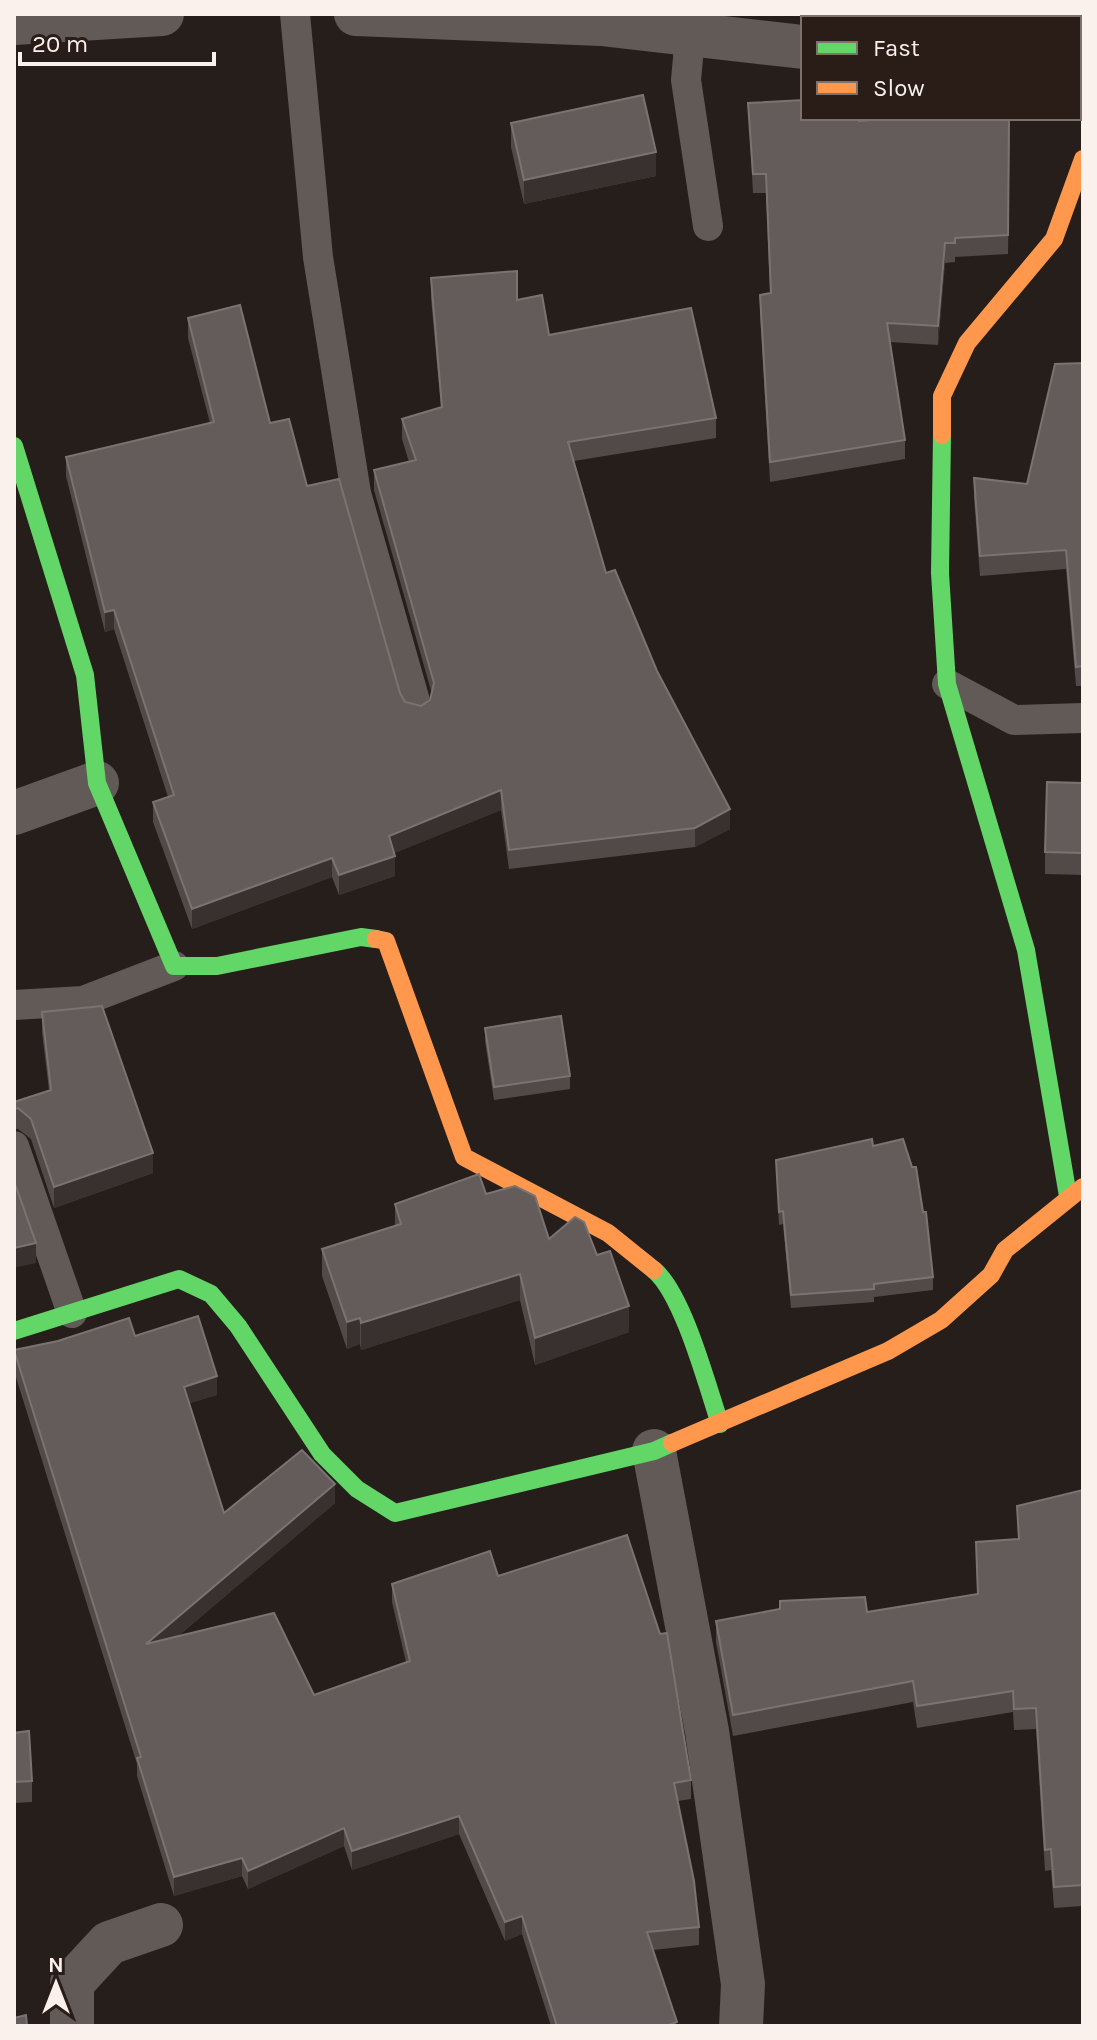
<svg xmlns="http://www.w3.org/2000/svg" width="1097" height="2040" font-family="Karla,sans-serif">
<rect width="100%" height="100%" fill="#261e1b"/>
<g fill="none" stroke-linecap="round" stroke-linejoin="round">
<g stroke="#615a57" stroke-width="30">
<path d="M 295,14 L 318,257 L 356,493 L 417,708"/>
<path d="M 690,36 L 686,80 L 708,226"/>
<path d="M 947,684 L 1014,720 L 1083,718"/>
<path d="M 14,1005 L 83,1001 L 174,966"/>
<path d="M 14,1146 L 72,1313"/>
</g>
<g stroke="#615a57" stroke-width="44">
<path d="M 356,14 L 601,24 L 803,47"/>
<path d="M 14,23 L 162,14"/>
<path d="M 1079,70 L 1083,70"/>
<path d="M 14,813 L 97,783"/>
<path d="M 654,1451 L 707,1731 L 743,1984 L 741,2026"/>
<path d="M 72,2026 L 72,1983 L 109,1943 L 161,1925"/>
</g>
<g stroke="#63d668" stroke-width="18">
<path d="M 942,435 L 940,573 L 947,684 L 1026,950 L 1068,1196"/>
<path d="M 14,446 L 85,675 L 97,783 L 174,966 L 217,966 L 361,937 L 376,939"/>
<path d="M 654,1270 C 683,1294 707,1385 720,1424"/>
<path d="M 14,1331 L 179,1279 L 211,1294 L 238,1326 L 322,1454 L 357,1489 L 395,1513 L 654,1451 L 672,1443"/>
</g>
<g stroke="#ff974d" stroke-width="18">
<path d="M 942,435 L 942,396 L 967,343 L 1054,239 L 1083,159"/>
<path d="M 376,939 L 386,941 L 464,1157 L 608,1233 L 654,1270"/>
<path d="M 672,1443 L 888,1351 L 941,1320 L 991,1275 L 1005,1250 L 1083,1187"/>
</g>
</g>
<g fill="#514a48">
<path d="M 748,103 L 859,121 L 1010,118 L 1008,254 L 955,257 L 955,262 L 945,263 L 938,345 L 890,342 L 905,440 L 905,459 L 770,482 L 760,314 L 760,295 L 770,293 L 766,193 L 753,193 Z"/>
<path d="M 511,123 L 656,176 L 524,204 L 511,147 Z"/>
<path d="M 431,278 L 517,300 L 549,335 L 716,418 L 716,438 L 574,461 L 606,573 L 657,671 L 730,829 L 695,847 L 509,869 L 501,810 L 394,853 L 395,876 L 339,895 L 332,877 L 192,929 L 153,822 L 153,802 L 168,797 L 114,629 L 105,632 L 66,476 L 66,457 L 210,423 L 188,338 L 188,318 L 270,423 L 307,486 L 400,693 L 405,702 L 421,706 L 430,700 L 432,694 L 374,490 L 374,470 L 409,462 L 402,439 L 402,419 L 441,408 L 431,298 Z"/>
<path d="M 1083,363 L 1083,686 L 1076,686 L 1066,569 L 980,576 L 974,497 L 974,478 L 1027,484 Z"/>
<path d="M 1083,783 L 1083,875 L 1045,874 L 1045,852 Z"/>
<path d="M 42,1012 L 153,1173 L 54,1208 L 31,1139 L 18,1129 L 14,1129 L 14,1102 L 49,1090 L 42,1032 Z"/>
<path d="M 485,1028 L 570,1076 L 570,1089 L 494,1100 L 485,1041 Z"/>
<path d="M 873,1146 L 933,1277 L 933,1290 L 874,1297 L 874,1302 L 791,1308 L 783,1224 L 779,1225 L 776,1160 Z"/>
<path d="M 486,1194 L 549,1239 L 629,1332 L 535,1365 L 520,1300 L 361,1350 L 360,1344 L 347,1349 L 322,1276 L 322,1249 L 395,1226 L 395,1204 Z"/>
<path d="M 14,1350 L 217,1395 L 189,1403 L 224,1513 L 335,1503 L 177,1637 L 314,1695 L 406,1662 L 392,1602 L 392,1584 L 498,1576 L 691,1780 L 691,1799 L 678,1801 L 699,1927 L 699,1945 L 653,1950 L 677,2026 L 551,2026 L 522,1934 L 505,1941 L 459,1834 L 352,1870 L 344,1846 L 248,1889 L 242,1876 L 174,1896 L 137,1776 L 137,1764 L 14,1371 Z"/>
<path d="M 1083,1490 L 1083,1906 L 1054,1908 L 1051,1870 L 1045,1871 L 1036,1729 L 1014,1730 L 1013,1712 L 917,1728 L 913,1702 L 733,1736 L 716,1642 L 716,1621 L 867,1612 L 977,1594 L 976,1542 L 1018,1539 L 1017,1506 Z"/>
<path d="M 14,1733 L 32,1781 L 32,1802 L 14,1803 Z"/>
</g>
<g fill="#38312f">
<path d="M 656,152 L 656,176 L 524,204 L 524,180 Z"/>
<path d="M 945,243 L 945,263 L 938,345 L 938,326 Z"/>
<path d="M 114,610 L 114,629 L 105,632 L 105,612 Z"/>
<path d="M 501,790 L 501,810 L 389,855 L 389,836 Z"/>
<path d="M 730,809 L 730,829 L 695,847 L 695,828 Z"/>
<path d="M 395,856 L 395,876 L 339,895 L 339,875 Z"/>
<path d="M 332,858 L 332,877 L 192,929 L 192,909 Z"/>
<path d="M 153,1153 L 153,1173 L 54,1208 L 54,1187 Z"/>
<path d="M 36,1243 L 36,1263 L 14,1268 L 14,1248 Z"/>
<path d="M 520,1274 L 520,1300 L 361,1350 L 361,1323 Z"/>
<path d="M 629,1306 L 629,1332 L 535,1365 L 535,1338 Z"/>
<path d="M 360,1318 L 360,1344 L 347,1349 L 347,1322 Z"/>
<path d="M 217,1376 L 217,1395 L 184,1405 L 184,1387 Z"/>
<path d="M 335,1484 L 335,1503 L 146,1663 L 146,1644 Z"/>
<path d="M 459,1816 L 459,1834 L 352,1870 L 352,1851 Z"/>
<path d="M 344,1828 L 344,1846 L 248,1889 L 248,1871 Z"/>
<path d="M 242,1858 L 242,1876 L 174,1896 L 174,1877 Z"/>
<path d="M 522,1916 L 522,1934 L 505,1941 L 505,1922 Z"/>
</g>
<g fill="#635c5a" stroke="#7b7371" stroke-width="2">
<path d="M 643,95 L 656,152 L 524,180 L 511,123 Z"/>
<path d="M 803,100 L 803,118 L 859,118 L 859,121 L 902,118 L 1009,118 L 1008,235 L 955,238 L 955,243 L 945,243 L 938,326 L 887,323 L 905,440 L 770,462 L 760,295 L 771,293 L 766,174 L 753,174 L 748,103 Z"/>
<path d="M 517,271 L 517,300 L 542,295 L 549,335 L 691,308 L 716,418 L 568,442 L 606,573 L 615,570 L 657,671 L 730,809 L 695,828 L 509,850 L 501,790 L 389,836 L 395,856 L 339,875 L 332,858 L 192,909 L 153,802 L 174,795 L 114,610 L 105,612 L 66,457 L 214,422 L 188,318 L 240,305 L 270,423 L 289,419 L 307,486 L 339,479 L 400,693 L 405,702 L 421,706 L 430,700 L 434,683 L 374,470 L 416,460 L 402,419 L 442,407 L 431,278 Z"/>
<path d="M 1083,363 L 1083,666 L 1076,667 L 1066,550 L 980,556 L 974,478 L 1027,484 L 1055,364 Z"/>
<path d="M 1047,782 L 1083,783 L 1083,853 L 1045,852 Z"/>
<path d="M 102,1006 L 153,1153 L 54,1187 L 31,1119 L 18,1108 L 14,1109 L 14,1102 L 51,1090 L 42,1012 Z"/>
<path d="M 561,1016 L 570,1076 L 494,1087 L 485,1028 Z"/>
<path d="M 872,1139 L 873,1146 L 903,1139 L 912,1167 L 916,1167 L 923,1212 L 926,1212 L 933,1277 L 874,1284 L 874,1289 L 791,1295 L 783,1211 L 779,1212 L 776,1160 Z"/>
<path d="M 479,1174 L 486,1194 L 515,1186 L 535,1196 L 549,1239 L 575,1217 L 584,1222 L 597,1255 L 610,1251 L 629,1306 L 535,1338 L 520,1274 L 361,1323 L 360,1318 L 347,1322 L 322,1249 L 401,1224 L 395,1204 Z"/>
<path d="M 14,1181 L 36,1243 L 14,1248 Z"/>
<path d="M 198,1316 L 217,1376 L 184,1387 L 224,1513 L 302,1450 L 335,1484 L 146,1644 L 274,1613 L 314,1695 L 410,1661 L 392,1584 L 490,1551 L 498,1576 L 627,1535 L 660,1634 L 667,1633 L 691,1780 L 674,1783 L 694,1881 L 699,1927 L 647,1932 L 677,2022 L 666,2026 L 557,2026 L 522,1916 L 505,1922 L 459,1816 L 352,1851 L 344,1828 L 248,1871 L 242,1858 L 174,1877 L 137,1758 L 141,1757 L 14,1350 L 58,1341 L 129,1318 L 135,1336 Z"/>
<path d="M 1083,1490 L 1083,1885 L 1054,1887 L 1051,1849 L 1045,1850 L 1036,1708 L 1014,1709 L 1013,1691 L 917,1706 L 913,1681 L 733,1715 L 716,1621 L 780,1609 L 780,1601 L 865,1597 L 867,1612 L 978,1594 L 976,1542 L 1019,1539 L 1017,1506 Z"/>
<path d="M 29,1731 L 32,1781 L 14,1782 L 14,1733 Z"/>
<path d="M 26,2015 L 27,2026 L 14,2026 L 14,2018 Z"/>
</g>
<rect width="1097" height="2040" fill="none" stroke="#faf0ec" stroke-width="32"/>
<rect x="801" y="16" width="280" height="104" fill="#2a1c17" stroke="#7d716c" stroke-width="2"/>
<rect x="817" y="42" width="40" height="12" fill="#63d668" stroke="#7d716c" stroke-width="2"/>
<text x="873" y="56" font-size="24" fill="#faf0ec">Fast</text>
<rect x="817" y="82" width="40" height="12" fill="#ff974d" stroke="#7d716c" stroke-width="2"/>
<text x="873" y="96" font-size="24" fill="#faf0ec">Slow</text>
<g transform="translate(56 1984)" stroke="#2a1c17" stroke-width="6" paint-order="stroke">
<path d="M0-6L14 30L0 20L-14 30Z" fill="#faf0ec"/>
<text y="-12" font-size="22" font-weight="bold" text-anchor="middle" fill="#faf0ec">N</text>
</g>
<path d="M20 52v12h194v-12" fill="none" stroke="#faf0ec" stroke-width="4"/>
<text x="32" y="52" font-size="24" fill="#faf0ec" stroke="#2a1c17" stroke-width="6" paint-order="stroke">20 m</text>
</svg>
